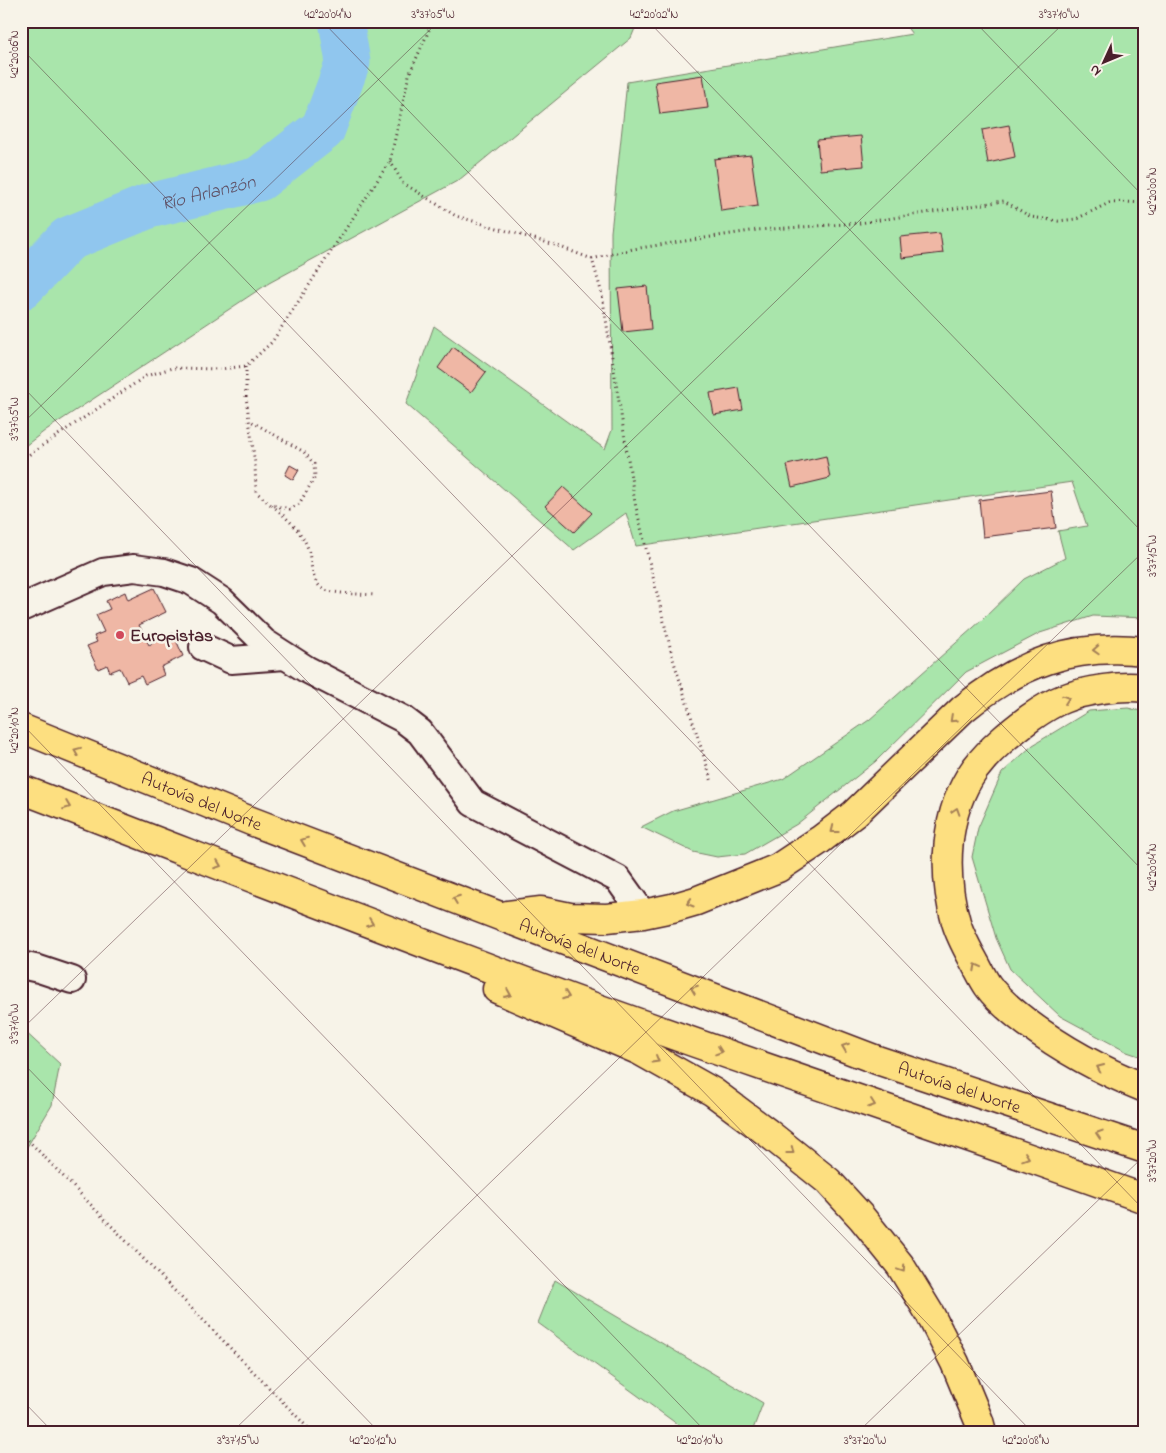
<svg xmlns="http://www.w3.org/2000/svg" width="1166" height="1453" font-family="'Indie Flower',sans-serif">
<rect width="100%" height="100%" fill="#f7f3e8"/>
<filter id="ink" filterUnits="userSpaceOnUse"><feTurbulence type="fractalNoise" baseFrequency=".02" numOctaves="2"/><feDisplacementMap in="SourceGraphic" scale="10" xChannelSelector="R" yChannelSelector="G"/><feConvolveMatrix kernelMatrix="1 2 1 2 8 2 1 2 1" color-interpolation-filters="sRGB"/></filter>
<g filter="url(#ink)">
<g fill="#a9e5ab" stroke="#7a826b">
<path d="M 21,21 L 638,21 L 631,38 L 459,180 L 269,283 L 46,430 L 21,449 Z"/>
<path d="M 902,21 L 1145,21 L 1145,618 L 1093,616 L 1040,633 L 966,672 L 876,761 L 797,824 L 745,854 L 717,857 L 693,852 L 641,827 L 673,811 L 783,779 L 869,720 L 982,620 L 1024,579 L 1065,558 L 1058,531 L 1087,526 L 1072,482 L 636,546 L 626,513 L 574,550 L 406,404 L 434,326 L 605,449 L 612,430 L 611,232 L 627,82 L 912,34 Z"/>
<path d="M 1128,708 L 1145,712 L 1145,1058 L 1127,1052 L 1060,1016 L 1010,969 L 996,938 L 972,857 L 978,828 L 1002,773 L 1033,745 L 1089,711 Z"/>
<path d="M 21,1028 L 60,1064 L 52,1105 L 21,1157 Z"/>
<path d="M 555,1280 L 763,1403 L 752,1432 L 688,1432 L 538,1323 Z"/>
</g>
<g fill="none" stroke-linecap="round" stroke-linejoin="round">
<path stroke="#90c6ee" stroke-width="45" id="s1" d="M 21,288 L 68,239 L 149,206 L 259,179 L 323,129 L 348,62 L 341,21"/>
</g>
<g fill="#efb7a5" stroke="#4a1f2b">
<path d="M 703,75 L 708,108 L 660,114 L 655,82 Z"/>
<path d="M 1009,125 L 1015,157 L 988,163 L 982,130 Z"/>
<path d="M 861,136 L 864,166 L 820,170 L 817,140 Z"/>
<path d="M 751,155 L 758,206 L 721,211 L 714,159 Z"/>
<path d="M 940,233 L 943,253 L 902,258 L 900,237 Z"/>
<path d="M 647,286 L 651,329 L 623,332 L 618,289 Z"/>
<path d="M 453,347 L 486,372 L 471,392 L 438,368 Z"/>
<path d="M 739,388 L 743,410 L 714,415 L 710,393 Z"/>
<path d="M 826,456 L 830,478 L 792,487 L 787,465 Z"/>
<path d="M 290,465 L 299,470 L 293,480 L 285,475 Z"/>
<path d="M 563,487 L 592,513 L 574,532 L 545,506 Z"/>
<path d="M 1051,491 L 1056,528 L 983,537 L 979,500 Z"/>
<path d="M 154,588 L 166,612 L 139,625 L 149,645 L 173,633 L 183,656 L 161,667 L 164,675 L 145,684 L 141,676 L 127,682 L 120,668 L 110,672 L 107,665 L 98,669 L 87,646 L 97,642 L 94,636 L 104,632 L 96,615 L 110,609 L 106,601 L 125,592 L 128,600 Z"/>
</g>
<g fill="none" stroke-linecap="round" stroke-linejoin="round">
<defs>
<g id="minor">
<path d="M 21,608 L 103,572 L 134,568 L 164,572 L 191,581 L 222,601 L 264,642 L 306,669 L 403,719 L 420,732 L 473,803 L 618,879 L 643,914"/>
<path d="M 203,647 L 231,660 L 285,656"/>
<path d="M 21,965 L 39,969 L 72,980"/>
</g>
<g id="highway">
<path d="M 1145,688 C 1121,685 1085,690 1063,699 C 1052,703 1040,711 1030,718 C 1010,733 991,748 975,769 C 944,812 942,873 956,922 C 960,936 968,950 975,963 C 979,970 983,979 988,986 C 998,1000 1013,1012 1026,1022 C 1063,1050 1102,1071 1145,1088"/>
<path id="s2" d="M 21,728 L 251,821 L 877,1060 L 1145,1149"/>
<path d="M 21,789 C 212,862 402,937 594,1007 C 777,1073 962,1133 1145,1199"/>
<path d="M 508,915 L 541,911 L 570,917 L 607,918 L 643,914 L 672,908 L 696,901 L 778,868 L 820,840 L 854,814 L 963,709 C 1019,663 1072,643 1145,651"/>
<path d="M 497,989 L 640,1051 L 713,1092 L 768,1133 L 828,1181 L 862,1218 L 900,1265 L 930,1314 L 955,1363 L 979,1421 L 982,1432"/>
</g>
</defs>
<use href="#minor" stroke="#4a1f2b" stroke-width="30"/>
<use href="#highway" stroke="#4a1f2b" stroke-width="31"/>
<g stroke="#4a1f2b" stroke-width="3" stroke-dasharray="1 4" stroke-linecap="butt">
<path d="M 390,161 L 403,183 L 456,216 L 555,245 L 592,259 L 602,294 L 635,503 L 673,659 L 712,782"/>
<path d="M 592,259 L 633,249 L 757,230 L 860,223 L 1004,201 L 1031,217 L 1058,221 L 1076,219 L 1109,203 L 1126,202 L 1145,203"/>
<path d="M 246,366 L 246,397 L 255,464 L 256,492 L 271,505 L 290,509 L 299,504 L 315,477 L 314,464 L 304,452 L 249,420"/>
<path d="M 21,460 L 146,376 L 172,368 L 221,369 L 246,366 L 272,342 L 390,161 L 409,75 L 433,21"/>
<path d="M 272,505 C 285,517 300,529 307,546 C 312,559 310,581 323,589 C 332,594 363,594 374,595"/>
<path d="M 21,1133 L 312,1432"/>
<path d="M 21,1239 L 28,1282 L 28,1322 L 21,1364"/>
</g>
<use href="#minor" stroke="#f7f3e8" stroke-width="26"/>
<use href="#highway" stroke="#fddf80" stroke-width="28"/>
</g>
<defs><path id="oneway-chevron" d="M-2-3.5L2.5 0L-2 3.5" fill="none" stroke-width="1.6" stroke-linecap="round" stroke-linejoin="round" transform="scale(1.25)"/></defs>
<g stroke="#a47f56">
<use href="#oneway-chevron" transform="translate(1096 650) rotate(177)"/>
<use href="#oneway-chevron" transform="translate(1066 699) rotate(-19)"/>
<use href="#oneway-chevron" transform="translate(953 719) rotate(137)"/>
<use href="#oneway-chevron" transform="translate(77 751) rotate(-158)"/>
<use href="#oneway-chevron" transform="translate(67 806) rotate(21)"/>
<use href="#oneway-chevron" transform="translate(956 811) rotate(-72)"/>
<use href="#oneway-chevron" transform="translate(834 830) rotate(142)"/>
<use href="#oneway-chevron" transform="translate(304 841) rotate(-159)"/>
<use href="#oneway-chevron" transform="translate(218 865) rotate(21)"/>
<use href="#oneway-chevron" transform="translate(456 899) rotate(-159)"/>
<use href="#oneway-chevron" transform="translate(690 903) rotate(163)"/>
<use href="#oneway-chevron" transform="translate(370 923) rotate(21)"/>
<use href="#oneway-chevron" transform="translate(977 967) rotate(-118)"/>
<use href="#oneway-chevron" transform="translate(694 989) rotate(-159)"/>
<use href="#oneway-chevron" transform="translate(508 994) rotate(23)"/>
<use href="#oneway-chevron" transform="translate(566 996) rotate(20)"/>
<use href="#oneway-chevron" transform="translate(845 1047) rotate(-159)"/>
<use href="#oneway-chevron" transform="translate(719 1051) rotate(19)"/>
<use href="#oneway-chevron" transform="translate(656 1060) rotate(30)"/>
<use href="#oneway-chevron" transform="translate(1100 1068) rotate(-155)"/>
<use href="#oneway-chevron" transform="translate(872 1104) rotate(19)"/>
<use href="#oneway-chevron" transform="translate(1099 1134) rotate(-162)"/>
<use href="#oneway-chevron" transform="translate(791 1151) rotate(38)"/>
<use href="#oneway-chevron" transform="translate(1026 1157) rotate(19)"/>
<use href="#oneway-chevron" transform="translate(902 1269) rotate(56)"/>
</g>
</g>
<path fill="none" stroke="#4a1f2b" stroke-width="1" stroke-opacity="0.45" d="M 322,21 L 1145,873M 648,21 L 1145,535M 974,21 L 1145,198M 21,48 L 1145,1211M 21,385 L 1032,1432M 21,425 L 439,21M 21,723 L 706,1432M 21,1030 L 1066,21M 21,1061 L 379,1432M 21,1399 L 53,1432M 232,1432 L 1145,550M 858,1432 L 1145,1155"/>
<circle fill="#d1495b" stroke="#f7f3e8" stroke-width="2" cx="120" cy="635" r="5"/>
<g text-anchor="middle" stroke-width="5" stroke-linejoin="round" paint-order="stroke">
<g font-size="18" font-weight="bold" fill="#4a1f2b" stroke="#f7f3e8" text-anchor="start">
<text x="130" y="641">Europistas</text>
</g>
<g font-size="18" fill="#4a1f2b" stroke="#f7f3e8">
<text dy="6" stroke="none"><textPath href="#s2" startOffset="195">Autovía del Norte</textPath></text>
<text dy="6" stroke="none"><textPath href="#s2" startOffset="600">Autovía del Norte</textPath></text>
<text dy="6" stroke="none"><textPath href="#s2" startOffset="1005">Autovía del Norte</textPath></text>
</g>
<g font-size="19" font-style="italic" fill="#5f5166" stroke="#f7f3e8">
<text dy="7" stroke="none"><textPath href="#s1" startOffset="216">Río Arlanzón</textPath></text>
</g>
</g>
<rect width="1166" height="1453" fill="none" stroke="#f7f3e8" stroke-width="55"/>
<g transform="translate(1104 62) rotate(226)" stroke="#f7f3e8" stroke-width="4" paint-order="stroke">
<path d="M0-4L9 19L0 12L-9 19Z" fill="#4a1f2b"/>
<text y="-8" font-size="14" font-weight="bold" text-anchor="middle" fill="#4a1f2b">N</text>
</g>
<rect x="28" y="28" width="1110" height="1398" fill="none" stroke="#4a1f2b" stroke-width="2"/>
<g font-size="12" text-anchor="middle" fill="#4a1f2b">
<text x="328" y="18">42°20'04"N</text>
<text x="433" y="18">3°37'05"W</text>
<text x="654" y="18">42°20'02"N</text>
<text x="1059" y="18">3°37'10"W</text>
<text transform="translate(14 54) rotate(-90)" y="4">42°20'06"N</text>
<text transform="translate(1152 191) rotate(-90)" y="4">42°20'00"N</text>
<text transform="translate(14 419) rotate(-90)" y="4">3°37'05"W</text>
<text transform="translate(1152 556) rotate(-90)" y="4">3°37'15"W</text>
<text transform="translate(14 730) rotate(-90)" y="4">42°20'10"N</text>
<text transform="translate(1152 867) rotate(-90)" y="4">42°20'04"N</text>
<text transform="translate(14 1024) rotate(-90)" y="4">3°37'10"W</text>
<text transform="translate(1152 1161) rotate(-90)" y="4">3°37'20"W</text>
<text x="238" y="1444">3°37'15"W</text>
<text x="373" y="1444">42°20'12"N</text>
<text x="700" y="1444">42°20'10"N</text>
<text x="865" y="1444">3°37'20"W</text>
<text x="1026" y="1444">42°20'08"N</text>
</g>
</svg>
